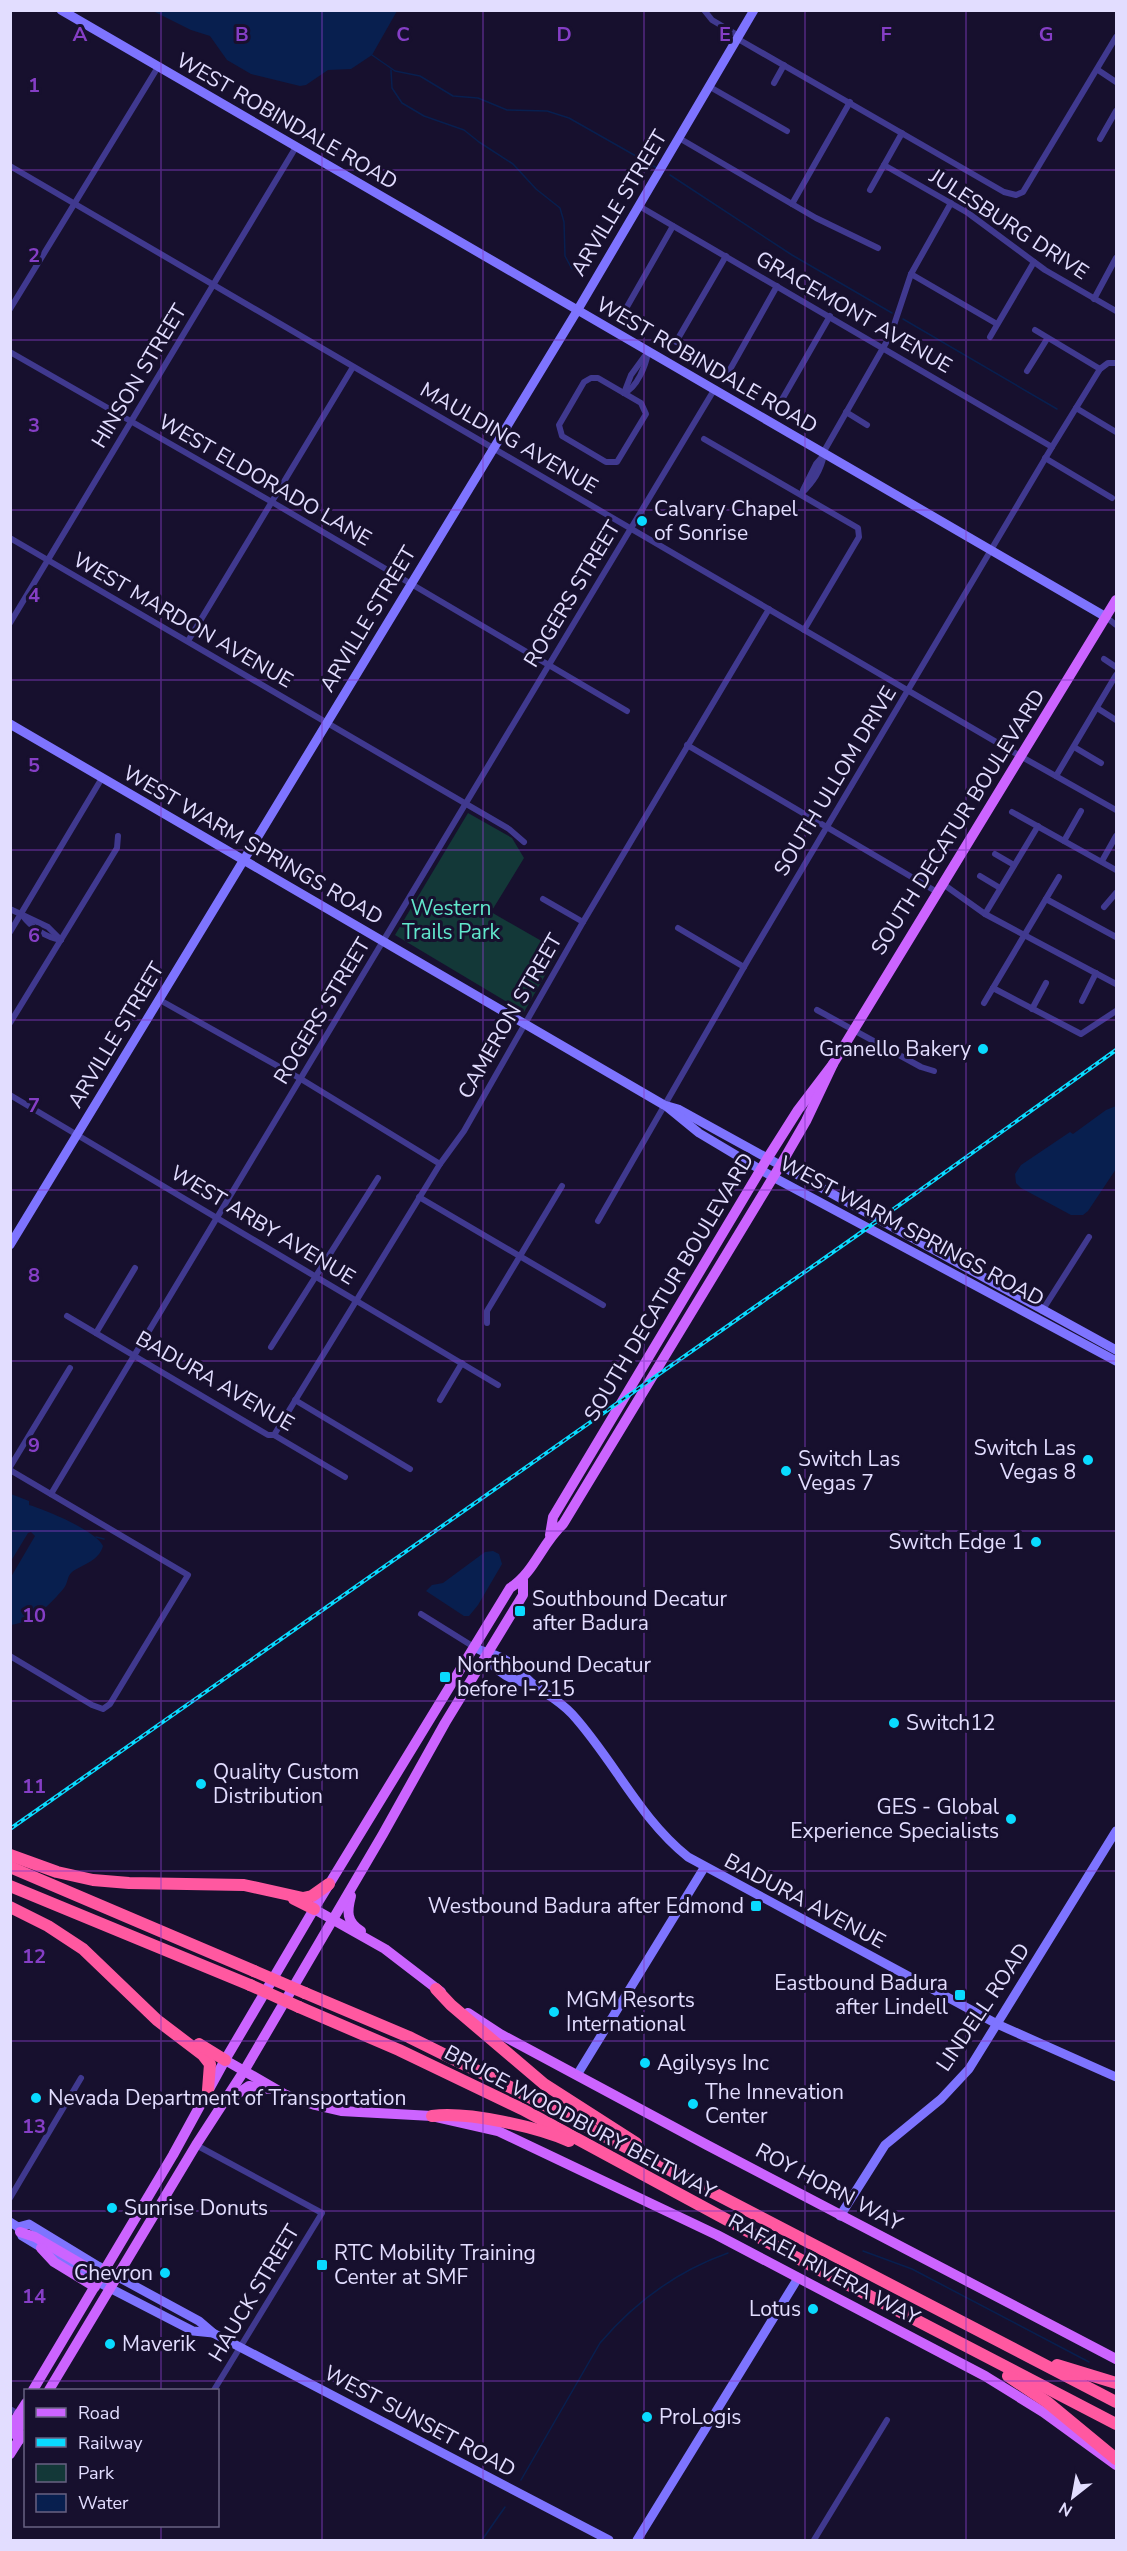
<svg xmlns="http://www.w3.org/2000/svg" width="1127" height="2551" font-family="'Nunito Sans',sans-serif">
<rect width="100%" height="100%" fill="#17102e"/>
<path fill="#133838" d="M 468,813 L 512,838 L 524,858 L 491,912 L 559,951 L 524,1012 L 395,935 Z"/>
<g fill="#081f4f">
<path d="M 153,11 L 397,11 L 372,55 L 351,69 L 328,70 L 306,85 L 300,86 L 251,74 L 227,60 L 210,36 L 191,30 Z"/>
<path d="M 1116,1106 L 1116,1169 L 1088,1211 L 1083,1215 L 1071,1215 L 1021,1188 L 1016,1183 L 1015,1174 L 1021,1165 L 1070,1132 L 1073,1134 L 1106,1110 Z"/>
<path d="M 11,1494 L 29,1501 L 29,1505 C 46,1510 95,1530 103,1546 C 99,1561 83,1564 72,1572 C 67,1576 68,1583 64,1588 C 50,1605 32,1622 11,1625 L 11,1577 L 35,1536 L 31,1532 L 28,1533 L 11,1561 Z"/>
<path d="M 493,1551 L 499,1554 L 502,1564 L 478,1605 L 469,1616 L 464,1616 L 426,1591 L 432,1585 L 443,1583 L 485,1552 Z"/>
</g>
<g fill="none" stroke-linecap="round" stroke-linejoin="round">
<g stroke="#081f4f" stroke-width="1.5">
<path d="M 372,55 L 395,71 L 420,76 L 453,96 L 478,98 L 507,110 L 547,111 L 569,118 L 657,168"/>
<path d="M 391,70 L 392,88 L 402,103 L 424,116 L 464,130 L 479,142 L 513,164 L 536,189 L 560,208 L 564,222 L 565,256 L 572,269"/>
<path d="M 670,175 L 792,255 L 892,313"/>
<path d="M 903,319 L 1057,409"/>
<path d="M 96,1537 L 104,1539"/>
<path d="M 863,2251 L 912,2269 L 1089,2362"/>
<path d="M 521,2480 L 600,2343 C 635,2302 677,2271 728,2253"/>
<path d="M 482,2540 L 505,2507"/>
</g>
<g stroke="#40398f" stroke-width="6">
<path d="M 704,10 L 712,20 L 739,36"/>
<path d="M 738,39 L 1004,192 L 1016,195 L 1023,192 L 1116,37"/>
<path d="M 1098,70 L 1116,82"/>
<path d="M 774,83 L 784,65"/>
<path d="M 710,87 L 787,131"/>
<path d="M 679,138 L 816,218 L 878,248"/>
<path d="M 1100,139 L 1116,111"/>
<path d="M 884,165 L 968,213 L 1045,270 L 1116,311"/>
<path d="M 10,166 L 1022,757 L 1116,810"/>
<path d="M 870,190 L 902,133"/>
<path d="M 792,204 L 850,102"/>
<path d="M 639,206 L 1052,447"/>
<path d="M 911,274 L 997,324"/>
<path d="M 1094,299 L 1116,258"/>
<path d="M 10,309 L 158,67"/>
<path d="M 624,312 L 673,226"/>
<path d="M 1035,330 L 1100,369"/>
<path d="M 990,337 L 1034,262"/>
<path d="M 676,342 L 726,256"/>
<path d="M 10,352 L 272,502 L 627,711"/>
<path d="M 1027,371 L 1047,339"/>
<path d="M 728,373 L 777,286"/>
<path d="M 591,378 L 598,378 L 641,403 L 646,414 L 617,462 L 606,462 L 562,436 L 559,425 L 584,382 Z"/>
<path d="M 624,393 C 637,388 646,365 648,352"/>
<path d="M 624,393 L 631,375 L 647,353"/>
<path d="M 780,403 L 830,316"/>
<path d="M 1076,408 L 1116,432"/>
<path d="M 846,412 L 867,425"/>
<path d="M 704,439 L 858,528 L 859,537 L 804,630"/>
<path d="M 823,453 L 891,334 L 911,274 L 951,203"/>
<path d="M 1045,458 L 1112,498"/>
<path d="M 803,490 L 816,464 L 823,456"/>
<path d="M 801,494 C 813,482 821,471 824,454"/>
<path d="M 10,538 L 509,829 L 524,842"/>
<path d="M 1106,617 L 1116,625"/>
<path d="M 10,623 L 296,147"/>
<path d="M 188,641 L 353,367"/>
<path d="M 1104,659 L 1116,667"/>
<path d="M 1097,708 L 1116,720"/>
<path d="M 687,745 L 937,892"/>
<path d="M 1074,747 L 1101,763"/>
<path d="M 1056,776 L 1116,675"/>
<path d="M 1012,812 L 1116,870"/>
<path d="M 1064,841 L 1081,811"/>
<path d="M 995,854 L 1014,865"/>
<path d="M 1102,861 L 1116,836"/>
<path d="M 980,876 L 1000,888"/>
<path d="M 943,884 L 985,914 L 1116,984"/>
<path d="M 543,899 L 583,922"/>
<path d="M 1046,899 L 1116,937"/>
<path d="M 1104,907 L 1116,893"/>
<path d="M 10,909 L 48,927 L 61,940"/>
<path d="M 985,914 L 1038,826"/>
<path d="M 22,915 C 32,928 45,937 61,940"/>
<path d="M 678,928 L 744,967"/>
<path d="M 10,932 L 102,778"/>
<path d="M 993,988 L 1081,1034 L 1116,1011"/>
<path d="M 158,999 L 301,1079 L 440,1164"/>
<path d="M 1082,1001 L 1096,973"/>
<path d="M 984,1003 L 1059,877"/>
<path d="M 1032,1009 L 1046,983"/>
<path d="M 817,1010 L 921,1067 L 934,1071"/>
<path d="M 10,1023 L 117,848 L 118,836"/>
<path d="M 10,1095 L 498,1385"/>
<path d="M 419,1197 L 603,1305"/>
<path d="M 598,1221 L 748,960 L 1052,447 L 1100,369 L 1108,363 L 1116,363"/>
<path d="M 1042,1311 L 1089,1237"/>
<path d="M 67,1316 L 268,1435 L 274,1435 L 345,1477"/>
<path d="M 487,1323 L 487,1311 L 562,1186"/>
<path d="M 96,1333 L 135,1268"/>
<path d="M 271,1347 L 378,1178"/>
<path d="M 295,1400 L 410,1469"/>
<path d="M 440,1400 L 462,1363"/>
<path d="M 274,1435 L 440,1164 L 464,1131 L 583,922 L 769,609"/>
<path d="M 10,1467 L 70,1368"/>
<path d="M 10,1470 L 188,1575 L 110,1704 L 103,1709 L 92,1705 L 10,1656"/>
<path d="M 51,1494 L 714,390"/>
<path d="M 421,1614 L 474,1647"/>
<path d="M 196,2145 L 322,2213 L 214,2390"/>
<path d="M 10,2198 L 81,2078"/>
<path d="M 10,2409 L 19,2414"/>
<path d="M 814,2540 L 887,2420"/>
</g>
<g stroke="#7e74ff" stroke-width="9">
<path d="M 61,10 L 1106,617"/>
<path d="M 10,724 L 664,1105 L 678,1109 L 1116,1350"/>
<path d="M 666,1106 L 699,1133 L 773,1177 L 1116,1361"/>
<path d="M 10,1245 L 577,311 L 754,10"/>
<path d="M 474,1647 C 485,1653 486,1652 495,1655 C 511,1660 523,1676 535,1686 C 548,1695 561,1702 572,1714 C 614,1760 639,1818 688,1857 L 997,2024 L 1116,2077"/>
<path d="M 487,1654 C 493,1673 515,1682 533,1684"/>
<path d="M 577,2075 L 704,1868"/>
<path d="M 840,2216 L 885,2145 L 941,2099 L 969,2069 L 1116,1831"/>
<path d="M 10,2222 L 18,2227 L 22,2236 L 98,2282 L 193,2331 L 213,2333"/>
<path d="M 18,2227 L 29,2224 L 98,2266 L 199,2321 L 213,2333 L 609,2540"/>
<path d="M 637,2540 L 798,2278"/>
</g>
<g stroke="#cc64ff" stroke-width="10">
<path d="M 550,1535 L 553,1517 L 767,1159 L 798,1110 L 833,1064 L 1116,600"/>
<path d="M 351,1896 C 347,1911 346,1922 361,1931"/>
<path d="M 314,1909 L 385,1949 L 441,1992"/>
<path d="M 468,2013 L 500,2034 L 707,2145 L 1116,2359"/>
<path d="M 225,2060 L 286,2095 L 315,2105 L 341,2111 L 432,2116 L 498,2131 L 717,2235 L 985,2376 L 1043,2412 L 1116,2465"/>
<path d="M 231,2098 L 249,2086 L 269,2089"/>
<path d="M 20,2232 L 35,2237 L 107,2279"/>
<path d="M 41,2248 L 54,2262 L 95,2287"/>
<path d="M 33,2390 L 173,2155 L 225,2060 L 314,1909 L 510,1588 C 534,1573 542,1543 563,1524 L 780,1166 L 806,1121 L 833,1064"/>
<path d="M 49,2390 L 196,2145 L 244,2071 L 383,1834 L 445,1723 L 523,1595 L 523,1580"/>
<path d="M 10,2428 L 26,2403"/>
<path d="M 19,2440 L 16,2435 L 23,2419 L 19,2414"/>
<path d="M 10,2454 L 22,2435"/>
</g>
<g stroke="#ff58a0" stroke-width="12">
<path d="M 10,1855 L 57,1872 L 93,1880 L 129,1883 L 244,1885 L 303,1898 L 312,1896 L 329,1884"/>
<path d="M 10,1867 L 254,1971"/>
<path d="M 10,1886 L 250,1985"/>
<path d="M 294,1899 L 314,1909"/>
<path d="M 10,1907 L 48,1926 L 83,1949 L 157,2020 L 203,2055 L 210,2064 L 208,2090"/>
<path d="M 436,1989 L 451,2005 L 544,2084 L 636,2143"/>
<path d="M 305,1993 L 409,2037 L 508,2086 L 1116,2402"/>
<path d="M 299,2007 L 399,2050 L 522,2109 L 814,2267 L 1116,2424"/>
<path d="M 199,2044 L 225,2060"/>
<path d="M 432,2116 C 467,2111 537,2127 569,2141"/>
<path d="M 1057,2365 L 1116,2383"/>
<path d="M 1008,2376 L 1047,2402 L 1116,2459"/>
</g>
<defs>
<path id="rail" d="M 10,1829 L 856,1236 L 1116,1050"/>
</defs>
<use href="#rail" stroke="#09dbff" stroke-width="4"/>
<use href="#rail" stroke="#17102e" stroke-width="1.5" stroke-dasharray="4.5" stroke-linecap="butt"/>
<g stroke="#ff58a0" stroke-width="12">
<path d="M 254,1971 L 305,1993"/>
<path d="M 250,1985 L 299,2007"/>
</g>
</g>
<path fill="none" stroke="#853ec5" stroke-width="1.5" stroke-opacity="0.55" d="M 161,10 L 161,2390M 322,10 L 322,2540M 483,10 L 483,2540M 644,10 L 644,2540M 805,10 L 805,2540M 966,10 L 966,2540M 10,170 L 1116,170M 10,340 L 1116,340M 10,510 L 1116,510M 10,680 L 1116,680M 10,850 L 1116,850M 10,1020 L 1116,1020M 10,1190 L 1116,1190M 10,1361 L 1116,1361M 10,1531 L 1116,1531M 10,1701 L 1116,1701M 10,1871 L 1116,1871M 10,2041 L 1116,2041M 10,2211 L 1116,2211M 10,2381 L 1116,2381M 161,2526 L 161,2540"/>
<g fill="#09dbff" stroke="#17102e" stroke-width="2">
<circle cx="642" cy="521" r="6"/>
<circle cx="983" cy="1049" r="6"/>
<circle cx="1088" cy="1460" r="6"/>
<circle cx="786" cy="1471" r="6"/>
<circle cx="1036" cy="1542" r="6"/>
<rect x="514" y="1605" width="12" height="12" rx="3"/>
<rect x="439" y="1671" width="12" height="12" rx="3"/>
<circle cx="894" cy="1723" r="6"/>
<circle cx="201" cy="1784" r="6"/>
<circle cx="1011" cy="1819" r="6"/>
<rect x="750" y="1900" width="12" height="12" rx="3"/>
<rect x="954" y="1989" width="12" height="12" rx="3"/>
<circle cx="554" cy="2012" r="6"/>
<circle cx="645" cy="2063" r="6"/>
<circle cx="36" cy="2098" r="6"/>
<circle cx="693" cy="2104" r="6"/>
<circle cx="112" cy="2208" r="6"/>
<rect x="316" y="2259" width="12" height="12" rx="3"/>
<circle cx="165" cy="2273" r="6"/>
<circle cx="813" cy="2309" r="6"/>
<circle cx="110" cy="2344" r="6"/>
<circle cx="647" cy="2417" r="6"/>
</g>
<g text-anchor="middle" stroke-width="6" stroke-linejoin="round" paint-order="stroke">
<g font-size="21" fill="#e2ddff" stroke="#17102e">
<text transform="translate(287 121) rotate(30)" y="7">WEST ROBINDALE ROAD</text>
<text transform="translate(619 203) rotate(-59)" y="7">ARVILLE STREET</text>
<text transform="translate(1009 224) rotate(33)" y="7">JULESBURG DRIVE</text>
<text transform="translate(854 312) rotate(30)" y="7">GRACEMONT AVENUE</text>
<text transform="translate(707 365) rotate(30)" y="7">WEST ROBINDALE ROAD</text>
<text transform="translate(139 376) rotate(-59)" y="7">HINSON STREET</text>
<text transform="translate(509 438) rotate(30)" y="7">MAULDING AVENUE</text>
<text transform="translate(265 480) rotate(30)" y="7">WEST ELDORADO LANE</text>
<text transform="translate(572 594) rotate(-59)" y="7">ROGERS STREET</text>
<text transform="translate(368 619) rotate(-59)" y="7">ARVILLE STREET</text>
<text transform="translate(183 620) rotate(30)" y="7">WEST MARDON AVENUE</text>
<text transform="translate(835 781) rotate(-59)" y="7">SOUTH ULLOM DRIVE</text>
<text transform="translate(958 822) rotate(-58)" y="7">SOUTH DECATUR BOULEVARD</text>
<text transform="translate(253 845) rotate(30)" y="7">WEST WARM SPRINGS ROAD</text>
<text transform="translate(322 1011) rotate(-59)" y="7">ROGERS STREET</text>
<text transform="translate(510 1016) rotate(-60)" y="7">CAMERON STREET</text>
<text transform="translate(116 1035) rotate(-59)" y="7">ARVILLE STREET</text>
<text transform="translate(263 1225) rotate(31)" y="7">WEST ARBY AVENUE</text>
<text transform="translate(912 1231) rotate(28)" y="7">WEST WARM SPRINGS ROAD</text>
<text transform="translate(669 1287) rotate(-59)" y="7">SOUTH DECATUR BOULEVARD</text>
<text transform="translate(215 1381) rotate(30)" y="7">BADURA AVENUE</text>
<text transform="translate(805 1901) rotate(28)" y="7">BADURA AVENUE</text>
<text transform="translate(983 2007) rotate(-56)" y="7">LINDELL ROAD</text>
<text transform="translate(580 2122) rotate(28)" y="7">BRUCE WOODBURY BELTWAY</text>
<text transform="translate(829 2187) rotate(28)" y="7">ROY HORN WAY</text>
<text transform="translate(824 2269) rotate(28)" y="7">RAFAEL RIVERA WAY</text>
<text transform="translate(254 2293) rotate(-59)" y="7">HAUCK STREET</text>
<text transform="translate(420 2421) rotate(28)" y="7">WEST SUNSET ROAD</text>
</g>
<g font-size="21" fill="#e2ddff" stroke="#17102e" text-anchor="start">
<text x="654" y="516">Calvary Chapel<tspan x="654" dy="24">of Sonrise</tspan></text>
<text x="971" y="1056" text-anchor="end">Granello Bakery</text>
<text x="1076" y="1455" text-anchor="end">Switch Las<tspan x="1076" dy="24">Vegas 8</tspan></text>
<text x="798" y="1466">Switch Las<tspan x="798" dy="24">Vegas 7</tspan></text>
<text x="1024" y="1549" text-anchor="end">Switch Edge 1</text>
<text x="532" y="1606">Southbound Decatur<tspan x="532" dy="24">after Badura</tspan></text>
<text x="457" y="1672">Northbound Decatur<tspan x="457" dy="24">before I-215</tspan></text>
<text x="906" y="1730">Switch12</text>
<text x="213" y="1779">Quality Custom<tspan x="213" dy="24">Distribution</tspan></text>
<text x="999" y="1814" text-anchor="end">GES - Global<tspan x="999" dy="24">Experience Specialists</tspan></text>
<text x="744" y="1913" text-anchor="end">Westbound Badura after Edmond</text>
<text x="948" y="1990" text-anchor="end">Eastbound Badura<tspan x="948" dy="24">after Lindell</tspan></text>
<text x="566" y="2007">MGM Resorts<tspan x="566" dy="24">International</tspan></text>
<text x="657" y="2070">Agilysys Inc</text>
<text x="705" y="2099">The Innevation<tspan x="705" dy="24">Center</tspan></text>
<text x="48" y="2105">Nevada Department of Transportation</text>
<text x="124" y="2215">Sunrise Donuts</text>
<text x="334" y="2260">RTC Mobility Training<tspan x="334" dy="24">Center at SMF</tspan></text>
<text x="153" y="2280" text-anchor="end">Chevron</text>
<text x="801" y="2316" text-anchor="end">Lotus</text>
<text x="122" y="2351">Maverik</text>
<text x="659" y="2424">ProLogis</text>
</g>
<g font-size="21" fill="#61e7cc" stroke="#17102e">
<text x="451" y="915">Western<tspan x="451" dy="24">Trails Park</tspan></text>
</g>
</g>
<g font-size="20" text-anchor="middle" font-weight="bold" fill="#853ec5" stroke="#17102e" stroke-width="6" stroke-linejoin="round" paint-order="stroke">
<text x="80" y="41">A</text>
<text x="242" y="41">B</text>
<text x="403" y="41">C</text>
<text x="564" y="41">D</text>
<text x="725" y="41">E</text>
<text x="886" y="41">F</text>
<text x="1046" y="41">G</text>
<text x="34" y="92">1</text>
<text x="34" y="262">2</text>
<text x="34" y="432">3</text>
<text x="34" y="602">4</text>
<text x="34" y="772">5</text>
<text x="34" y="942">6</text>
<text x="34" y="1112">7</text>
<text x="34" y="1282">8</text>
<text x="34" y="1452">9</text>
<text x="34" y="1622">10</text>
<text x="34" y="1793">11</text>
<text x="34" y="1963">12</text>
<text x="34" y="2133">13</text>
<text x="34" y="2303">14</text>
</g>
<rect width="1127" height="2551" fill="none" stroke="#e2ddff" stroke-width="24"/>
<rect x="24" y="2389" width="195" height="138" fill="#17102e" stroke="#686282" stroke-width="1.5"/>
<rect x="36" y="2408" width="30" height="9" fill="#cc64ff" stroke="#686282" stroke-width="1.5"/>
<text x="78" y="2419" font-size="18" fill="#e2ddff">Road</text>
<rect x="36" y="2438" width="30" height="9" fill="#09dbff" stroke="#686282" stroke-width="1.5"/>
<text x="78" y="2449" font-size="18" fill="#e2ddff">Railway</text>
<rect x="36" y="2464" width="30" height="18" fill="#133838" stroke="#686282" stroke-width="1.5"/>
<text x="78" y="2479" font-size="18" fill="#e2ddff">Park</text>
<rect x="36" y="2494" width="30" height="18" fill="#081f4f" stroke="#686282" stroke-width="1.5"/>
<text x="78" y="2509" font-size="18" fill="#e2ddff">Water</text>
<g transform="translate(1073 2497) rotate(211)" stroke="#17102e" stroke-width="4.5" paint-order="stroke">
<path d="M0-4.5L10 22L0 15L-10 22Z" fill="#e2ddff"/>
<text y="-9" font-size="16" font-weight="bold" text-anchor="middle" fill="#e2ddff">N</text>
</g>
</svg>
